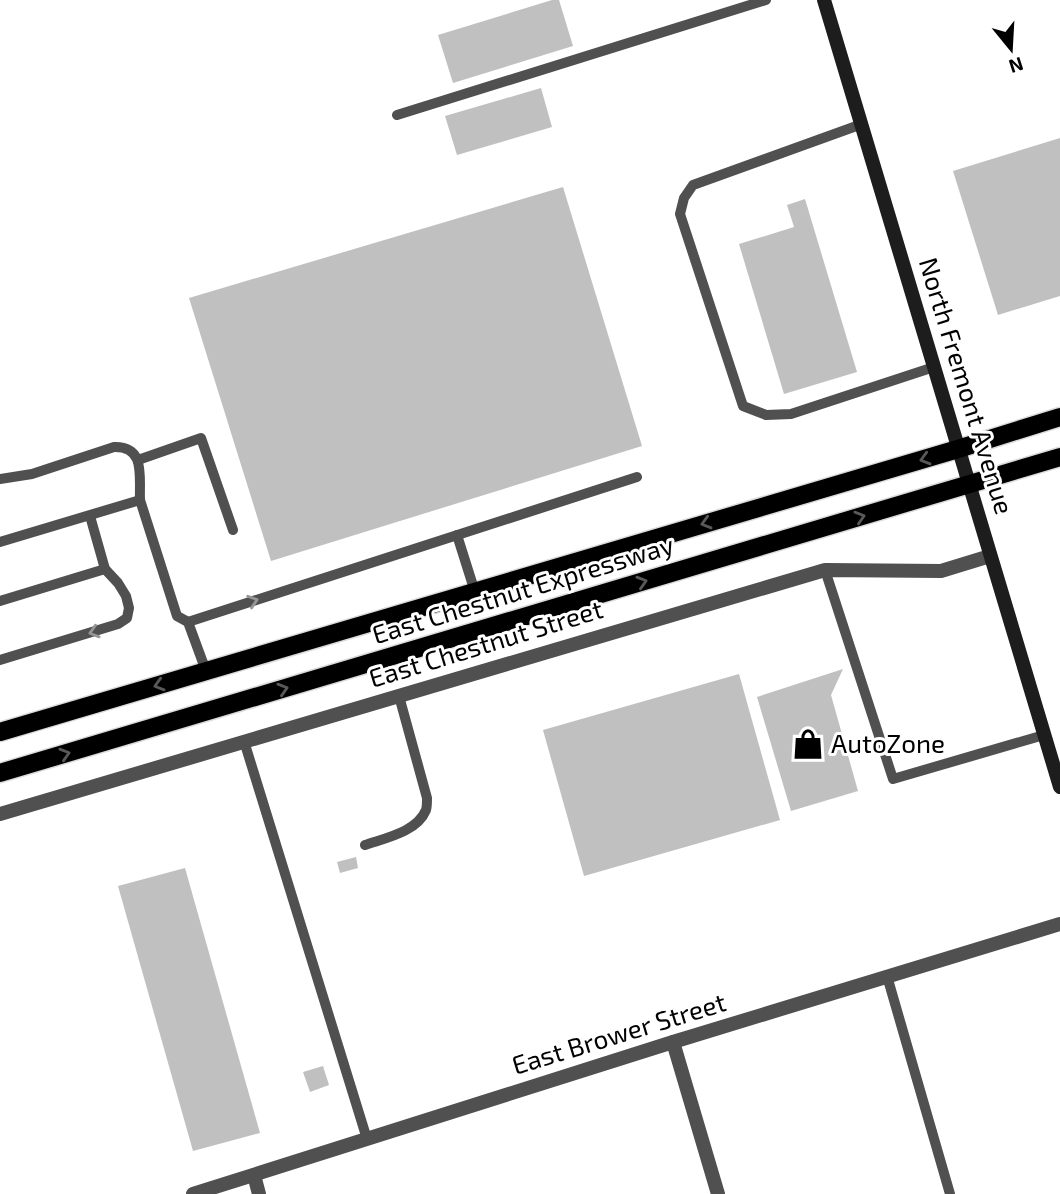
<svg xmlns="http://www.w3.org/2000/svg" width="1060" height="1194" font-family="'Exo 2',sans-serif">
<rect width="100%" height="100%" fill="#fff"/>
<g fill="#c0c0c0">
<path d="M 552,0 L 559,0 L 573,46 L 453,83 L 438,35 Z"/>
<path d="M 541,88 L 552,127 L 457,155 L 445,116 Z"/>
<path d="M 1060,138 L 1060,296 L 998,315 L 953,171 Z"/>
<path d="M 563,187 L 642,446 L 271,561 L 189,298 Z"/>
<path d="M 805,199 L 857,372 L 784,394 L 739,244 L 794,227 L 787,205 Z"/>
<path d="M 843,669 L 831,695 L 858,791 L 791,811 L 757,697 Z"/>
<path d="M 739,674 L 780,820 L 584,876 L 543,730 Z"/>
<path d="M 356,857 L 358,868 L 340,873 L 337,862 Z"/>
<path d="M 185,868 L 260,1133 L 193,1151 L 118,886 Z"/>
<path d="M 323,1066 L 329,1085 L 310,1092 L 303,1072 Z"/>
</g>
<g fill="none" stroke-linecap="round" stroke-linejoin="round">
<defs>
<g id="primary">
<path d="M 0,732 L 958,449 L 1060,417"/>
<path d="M 0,773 L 1060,457"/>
</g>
</defs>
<use href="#primary" stroke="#dbdbdb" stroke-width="21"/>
<g stroke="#505050" stroke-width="10">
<path d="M 397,115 L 766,0"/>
<path d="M 862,124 L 693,185 L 684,198 L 680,214 L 743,406 L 766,415 L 791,414 L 934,367"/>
<path d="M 138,460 L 201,438 L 233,530"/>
<path d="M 0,479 L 32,474 L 114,447 C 146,446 139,477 140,500"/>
<path d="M 457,535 L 475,592"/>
<path d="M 0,542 L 140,500 L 177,616 L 188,622 L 206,671"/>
<path d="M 825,570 L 893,779 L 1044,735"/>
<path d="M 0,601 L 105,569"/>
<path d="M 188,622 L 637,477"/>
<path d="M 0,660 L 118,624 L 127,618 L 129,608 L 126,596 L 118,583 L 105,569 L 90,516"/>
<path d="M 244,741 L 367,1139"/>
<path d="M 365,845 C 385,838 417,832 426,810 C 427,807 427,802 427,798 L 399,696"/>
<path d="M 887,976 L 950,1194"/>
</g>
<g stroke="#505050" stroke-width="14">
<path d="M 0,814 L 825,570 L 941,571 L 990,556"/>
<path d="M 673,1042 L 718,1194"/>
<path d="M 254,1175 L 259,1194"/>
<path d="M 193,1194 L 673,1042 L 1060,924"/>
</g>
<path stroke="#1d1d1d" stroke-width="14" d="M 824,0 L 1060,787"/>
<use href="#primary" stroke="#000" stroke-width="18"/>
</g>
<defs><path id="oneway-chevron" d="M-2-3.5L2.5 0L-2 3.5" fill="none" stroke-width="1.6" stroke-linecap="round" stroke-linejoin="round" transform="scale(1.75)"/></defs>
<g stroke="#595959">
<use href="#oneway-chevron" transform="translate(925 459) rotate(164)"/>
<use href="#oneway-chevron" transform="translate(860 517) rotate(-17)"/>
<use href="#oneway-chevron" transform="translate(706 523) rotate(164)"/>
<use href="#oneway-chevron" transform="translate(642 582) rotate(-17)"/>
<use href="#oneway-chevron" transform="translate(159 685) rotate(164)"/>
<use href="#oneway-chevron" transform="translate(283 689) rotate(-17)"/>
<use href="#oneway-chevron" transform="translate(65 754) rotate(-17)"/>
</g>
<g stroke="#969696">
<use href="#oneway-chevron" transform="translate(253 601) rotate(-18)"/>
<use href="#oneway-chevron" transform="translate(94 632) rotate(163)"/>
</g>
<defs>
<symbol id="shop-bare" viewBox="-9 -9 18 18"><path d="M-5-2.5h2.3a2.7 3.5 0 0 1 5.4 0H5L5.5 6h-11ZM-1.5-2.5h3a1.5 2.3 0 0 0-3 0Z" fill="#000" stroke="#fff" stroke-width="2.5" paint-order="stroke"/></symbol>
</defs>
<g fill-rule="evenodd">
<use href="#shop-bare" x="786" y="722" width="44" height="44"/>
</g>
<g text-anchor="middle" stroke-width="6" stroke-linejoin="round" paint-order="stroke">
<g font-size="26" fill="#000" stroke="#fff">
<text transform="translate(966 386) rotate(73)" y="9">North Fremont Avenue</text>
<text transform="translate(523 590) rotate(-17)" y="9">East Chestnut Expressway</text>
<text transform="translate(486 644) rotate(-17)" y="9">East Chestnut Street</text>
<text transform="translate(619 1034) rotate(-17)" y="9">East Brower Street</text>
</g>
<g font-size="26" fill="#000" stroke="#fff" text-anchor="start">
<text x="831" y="753">AutoZone</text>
</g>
</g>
<g transform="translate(1011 49) rotate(162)" stroke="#ffffff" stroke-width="5" paint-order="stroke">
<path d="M0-5L12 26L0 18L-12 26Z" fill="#000000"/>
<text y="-10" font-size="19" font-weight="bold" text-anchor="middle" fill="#000000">N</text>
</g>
</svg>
